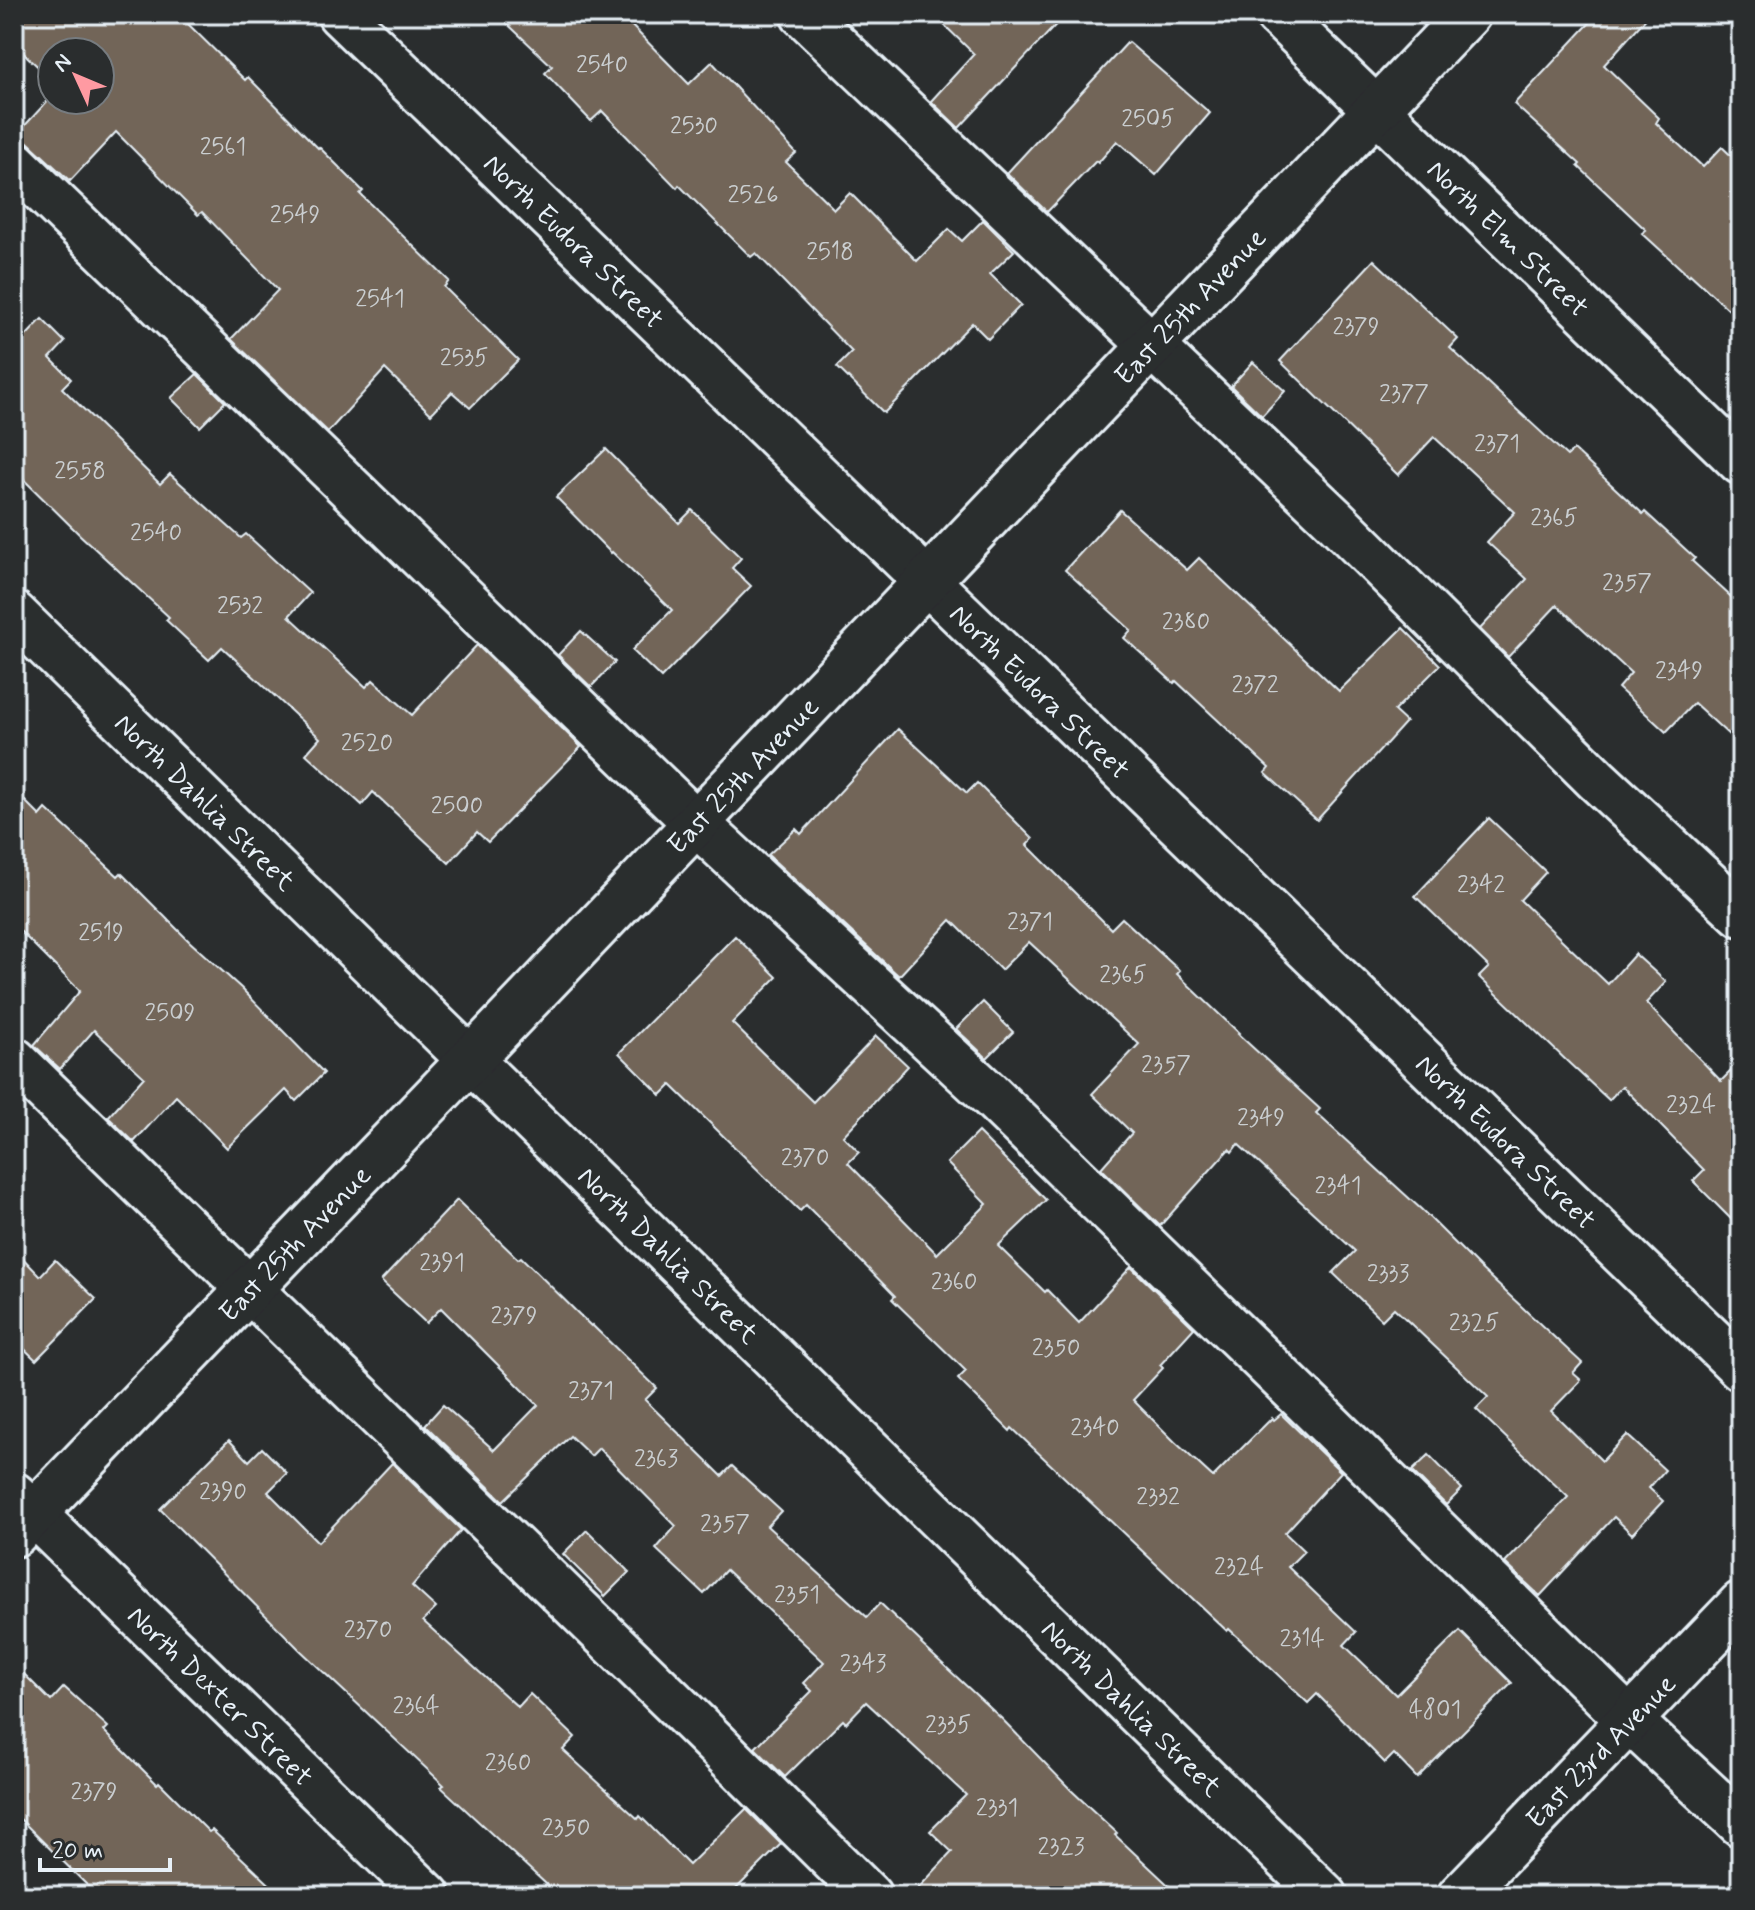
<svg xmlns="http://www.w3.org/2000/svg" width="1755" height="1910" font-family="Mynerve,sans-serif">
<rect width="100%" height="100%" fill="#2a2d2e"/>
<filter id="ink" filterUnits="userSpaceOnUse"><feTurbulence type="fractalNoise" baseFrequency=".0125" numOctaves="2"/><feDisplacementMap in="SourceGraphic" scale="16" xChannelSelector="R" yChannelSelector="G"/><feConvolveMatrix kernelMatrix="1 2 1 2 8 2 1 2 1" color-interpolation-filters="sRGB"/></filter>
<g filter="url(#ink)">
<g fill="#726558" stroke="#e8f1f8" stroke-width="2">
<path d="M 14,14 L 178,14 L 245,80 L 248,77 L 318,148 L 319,147 L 363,191 L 360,194 L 449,281 L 444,287 L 518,360 L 470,408 L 452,392 L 431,414 L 385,369 L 328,432 L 231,339 L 278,290 L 202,212 L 198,215 L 116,132 L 70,181 L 18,133 L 52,96 L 52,100 L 100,100 L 100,52 L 52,52 L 52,80 L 14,44 Z"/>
<path d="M 497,14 L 620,14 L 689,84 L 712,62 L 796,153 L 786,162 L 834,209 L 850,193 L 917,261 L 949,229 L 962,241 L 983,220 L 1014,251 L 990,274 L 1021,305 L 988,339 L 972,323 L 884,413 L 837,367 L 852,352 L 756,253 L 751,257 L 679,185 L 677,188 L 602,111 L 591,121 L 545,73 L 552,66 Z"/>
<path d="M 933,14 L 1066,14 L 959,128 L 931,101 L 974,54 Z"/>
<path d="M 1598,14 L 1650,14 L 1604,65 L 1659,118 L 1656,123 L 1703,167 L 1722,147 L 1741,165 L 1741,321 L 1690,274 L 1689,276 L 1642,233 L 1646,230 L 1578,166 L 1580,164 L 1514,104 Z"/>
<path d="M 1128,42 L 1210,113 L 1156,175 L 1117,141 L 1098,163 L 1096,161 L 1047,212 L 1007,173 Z"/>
<path d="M 1374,260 L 1458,339 L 1450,348 L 1567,456 L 1574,450 L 1643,514 L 1645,512 L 1695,558 L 1692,561 L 1741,606 L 1741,746 L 1694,703 L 1666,732 L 1618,688 L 1631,673 L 1557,605 L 1508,657 L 1480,629 L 1527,579 L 1487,542 L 1515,512 L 1434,437 L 1398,475 L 1280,361 Z"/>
<path d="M 42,319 L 65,342 L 50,358 L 71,379 L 62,388 L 160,484 L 170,474 L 241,538 L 246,534 L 310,593 L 289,616 L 366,687 L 373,680 L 412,715 L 477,645 L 581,747 L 488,842 L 477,832 L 449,863 L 373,792 L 362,805 L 306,754 L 320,738 L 222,647 L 209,660 L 166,620 L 169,617 L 80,535 L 14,470 L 14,324 L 26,336 Z"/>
<path d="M 1253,362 L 1285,391 L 1262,416 L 1231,386 Z"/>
<path d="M 197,374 L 225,402 L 200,427 L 171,398 Z"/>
<path d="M 606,449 L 679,523 L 692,510 L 741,558 L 732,568 L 751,586 L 661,678 L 632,650 L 672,610 L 612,552 L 611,553 L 556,497 Z"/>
<path d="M 1120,510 L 1187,570 L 1199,558 L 1339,691 L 1403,628 L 1440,665 L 1394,711 L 1406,722 L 1317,820 L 1265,773 L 1269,768 L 1176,681 L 1174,683 L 1124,638 L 1131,630 L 1065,570 Z"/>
<path d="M 581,631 L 615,662 L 591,687 L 558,655 Z"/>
<path d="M 898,729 L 967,793 L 977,783 L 1033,839 L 1027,845 L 1111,929 L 1122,918 L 1180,971 L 1177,974 L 1239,1033 L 1238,1034 L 1320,1109 L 1316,1113 L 1422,1210 L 1479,1267 L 1582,1363 L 1573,1373 L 1581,1380 L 1551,1411 L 1602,1461 L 1627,1435 L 1665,1470 L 1649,1488 L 1663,1501 L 1632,1534 L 1614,1517 L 1540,1596 L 1505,1563 L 1568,1497 L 1476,1409 L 1488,1397 L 1394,1308 L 1382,1320 L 1333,1273 L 1355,1251 L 1238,1144 L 1232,1152 L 1229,1149 L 1160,1226 L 1101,1168 L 1132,1133 L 1092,1094 L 1139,1044 L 1029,942 L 1001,970 L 951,920 L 899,976 L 768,855 L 796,829 L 801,834 Z"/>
<path d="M 14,790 L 40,816 L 46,809 L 118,876 L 121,873 L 189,941 L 241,988 L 324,1073 L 296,1101 L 286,1090 L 227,1148 L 176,1096 L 134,1142 L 108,1117 L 144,1077 L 94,1030 L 60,1069 L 34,1045 L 80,991 L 14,925 Z"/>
<path d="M 1489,818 L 1546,872 L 1520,900 L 1608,984 L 1635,954 L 1666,982 L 1646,1003 L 1721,1081 L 1741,1061 L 1741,1229 L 1693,1181 L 1704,1170 L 1622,1086 L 1609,1100 L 1570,1064 L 1479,977 L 1489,967 L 1415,896 Z"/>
<path d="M 735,936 L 777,977 L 732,1023 L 813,1102 L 876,1036 L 908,1066 L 843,1136 L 859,1152 L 848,1163 L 937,1254 L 987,1204 L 947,1163 L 978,1132 L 1046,1200 L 998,1246 L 1045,1292 L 1047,1290 L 1079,1323 L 1131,1267 L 1194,1328 L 1160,1365 L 1163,1368 L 1133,1400 L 1175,1442 L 1213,1477 L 1272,1418 L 1274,1420 L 1281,1414 L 1341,1472 L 1285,1533 L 1304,1551 L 1288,1567 L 1356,1632 L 1344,1645 L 1396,1695 L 1460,1631 L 1512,1683 L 1417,1778 L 1394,1754 L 1385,1763 L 1317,1694 L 1308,1703 L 1229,1629 L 1227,1631 L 1012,1428 L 1010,1431 L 958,1379 L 966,1371 L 892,1299 L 895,1296 L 806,1205 L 800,1211 L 671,1085 L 661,1095 L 619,1053 Z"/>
<path d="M 983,1002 L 1013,1032 L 987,1058 L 956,1029 Z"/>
<path d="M 457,1200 L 518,1259 L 521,1257 L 591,1326 L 592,1325 L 657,1388 L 645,1400 L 722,1476 L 732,1466 L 781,1511 L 767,1526 L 867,1617 L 880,1603 L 922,1643 L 921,1644 L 1002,1719 L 1072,1791 L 1117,1833 L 1115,1835 L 1180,1896 L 911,1896 L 952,1852 L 930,1831 L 966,1795 L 866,1702 L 846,1723 L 843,1720 L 785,1777 L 755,1748 L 812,1691 L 804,1683 L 824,1662 L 726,1570 L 704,1594 L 656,1549 L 676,1526 L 599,1448 L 591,1456 L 570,1436 L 503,1501 L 425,1425 L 443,1405 L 494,1450 L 538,1405 L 441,1308 L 426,1323 L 381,1281 Z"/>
<path d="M 14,1249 L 40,1276 L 55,1260 L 96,1299 L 36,1360 L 14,1339 Z"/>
<path d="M 229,1440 L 249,1461 L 262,1448 L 287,1473 L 268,1492 L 318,1542 L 392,1463 L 461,1530 L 412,1586 L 436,1608 L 423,1621 L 518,1707 L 530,1694 L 575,1737 L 563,1750 L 638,1819 L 640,1816 L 689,1865 L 746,1809 L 781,1844 L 729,1896 L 559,1896 L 441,1787 L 444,1785 L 300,1650 L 160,1509 Z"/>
<path d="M 1429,1455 L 1462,1489 L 1446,1505 L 1412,1471 Z"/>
<path d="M 587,1530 L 629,1572 L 605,1596 L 563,1554 Z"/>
<path d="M 14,1664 L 51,1701 L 64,1687 L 108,1727 L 104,1731 L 157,1784 L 159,1782 L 209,1832 L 212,1830 L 282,1896 L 98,1896 L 14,1813 Z"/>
</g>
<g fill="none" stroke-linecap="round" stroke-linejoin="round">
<defs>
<g id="minor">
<path id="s1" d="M 340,14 L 1741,1368"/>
<path d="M 803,14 L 1334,519 L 1597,780 L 1741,914"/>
<path id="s2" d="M 1277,14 L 1741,462"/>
<path d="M 14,163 L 696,823 L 989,1094 L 1312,1408 L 1629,1720 L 1741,1824"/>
<path id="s3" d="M 14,614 L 1325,1896"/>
<path d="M 14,1060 L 706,1734 L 869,1896"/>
<path id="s4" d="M 14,1495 L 428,1896"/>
<path id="s5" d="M 14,1534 L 471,1059 L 1468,14"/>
<path id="s6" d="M 1460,1896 L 1741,1604"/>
</g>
</defs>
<use href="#minor" stroke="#e8f1f8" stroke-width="50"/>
<use href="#minor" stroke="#2a2d2e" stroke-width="44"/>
</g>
</g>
<g text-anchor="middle" stroke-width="8" stroke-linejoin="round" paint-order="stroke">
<g font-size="24" fill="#caced0">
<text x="602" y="72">2540</text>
<text x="1148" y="126">2505</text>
<text x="694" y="133">2530</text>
<text x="223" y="154">2561</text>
<text x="753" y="202">2526</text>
<text x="295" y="222">2549</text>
<text x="830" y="259">2518</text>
<text x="380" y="306">2541</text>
<text x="1356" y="334">2379</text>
<text x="464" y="365">2535</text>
<text x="1404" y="401">2377</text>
<text x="1497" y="451">2371</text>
<text x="80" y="478">2558</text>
<text x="1554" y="525">2365</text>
<text x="156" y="540">2540</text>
<text x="1627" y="590">2357</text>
<text x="240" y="613">2532</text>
<text x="1186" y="629">2380</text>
<text x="1679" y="678">2349</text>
<text x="1255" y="692">2372</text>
<text x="367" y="750">2520</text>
<text x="457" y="813">2500</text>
<text x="1481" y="892">2342</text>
<text x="1030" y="929">2371</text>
<text x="101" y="940">2519</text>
<text x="1123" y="982">2365</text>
<text x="170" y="1020">2509</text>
<text x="1166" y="1072">2357</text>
<text x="1691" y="1112">2324</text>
<text x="1261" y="1125">2349</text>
<text x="805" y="1165">2370</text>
<text x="1338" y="1193">2341</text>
<text x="442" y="1270">2391</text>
<text x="1388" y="1281">2333</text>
<text x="954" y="1289">2360</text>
<text x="514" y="1323">2379</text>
<text x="1474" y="1330">2325</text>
<text x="1056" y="1355">2350</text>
<text x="591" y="1398">2371</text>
<text x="1095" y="1435">2340</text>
<text x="656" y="1466">2363</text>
<text x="223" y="1499">2390</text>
<text x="1158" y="1504">2332</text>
<text x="725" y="1531">2357</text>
<text x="1239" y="1574">2324</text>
<text x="797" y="1602">2351</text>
<text x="368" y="1637">2370</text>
<text x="1302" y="1646">2314</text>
<text x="863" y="1671">2343</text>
<text x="416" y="1713">2364</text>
<text x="1435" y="1717">4801</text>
<text x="948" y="1732">2335</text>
<text x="508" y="1770">2360</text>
<text x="94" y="1799">2379</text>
<text x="997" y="1815">2331</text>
<text x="566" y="1835">2350</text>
<text x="1061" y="1854">2323</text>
</g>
<g font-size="28" fill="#e8f1f8" stroke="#2a2d2e">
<text dy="10" stroke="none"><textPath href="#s2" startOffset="322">North Elm Street</textPath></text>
<text dy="10" stroke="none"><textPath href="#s1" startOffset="326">North Eudora Street</textPath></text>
<text dy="10" stroke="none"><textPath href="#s5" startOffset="1700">East 25th Avenue</textPath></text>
<text dy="10" stroke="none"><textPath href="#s1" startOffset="974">North Eudora Street</textPath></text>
<text dy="10" stroke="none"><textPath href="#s5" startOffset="1052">East 25th Avenue</textPath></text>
<text dy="10" stroke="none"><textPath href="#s3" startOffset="268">North Dahlia Street</textPath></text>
<text dy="10" stroke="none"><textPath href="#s1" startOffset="1622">North Eudora Street</textPath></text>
<text dy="10" stroke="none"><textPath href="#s5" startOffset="404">East 25th Avenue</textPath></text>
<text dy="10" stroke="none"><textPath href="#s3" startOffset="916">North Dahlia Street</textPath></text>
<text dy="10" stroke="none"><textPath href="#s4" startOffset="288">North Dexter Street</textPath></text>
<text dy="10" stroke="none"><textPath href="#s3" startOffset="1564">North Dahlia Street</textPath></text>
<text dy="10" stroke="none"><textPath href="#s6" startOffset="202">East 23rd Avenue</textPath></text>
</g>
</g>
<rect width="1755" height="1910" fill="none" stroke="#2a2d2e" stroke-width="48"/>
<rect x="24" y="24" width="1707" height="1862" fill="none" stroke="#e8f1f8" stroke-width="3" filter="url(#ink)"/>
<g transform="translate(76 76) rotate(314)"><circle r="38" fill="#2a2d2e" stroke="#767b7f" stroke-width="2"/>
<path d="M0-6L14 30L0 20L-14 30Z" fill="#ff9aa2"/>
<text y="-12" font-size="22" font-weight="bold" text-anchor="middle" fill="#e8f1f8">N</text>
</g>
<path d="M40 1858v12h130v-12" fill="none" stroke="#e8f1f8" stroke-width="4"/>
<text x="52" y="1858" font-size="24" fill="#e8f1f8" stroke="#2a2d2e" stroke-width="6" paint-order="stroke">20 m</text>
</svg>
